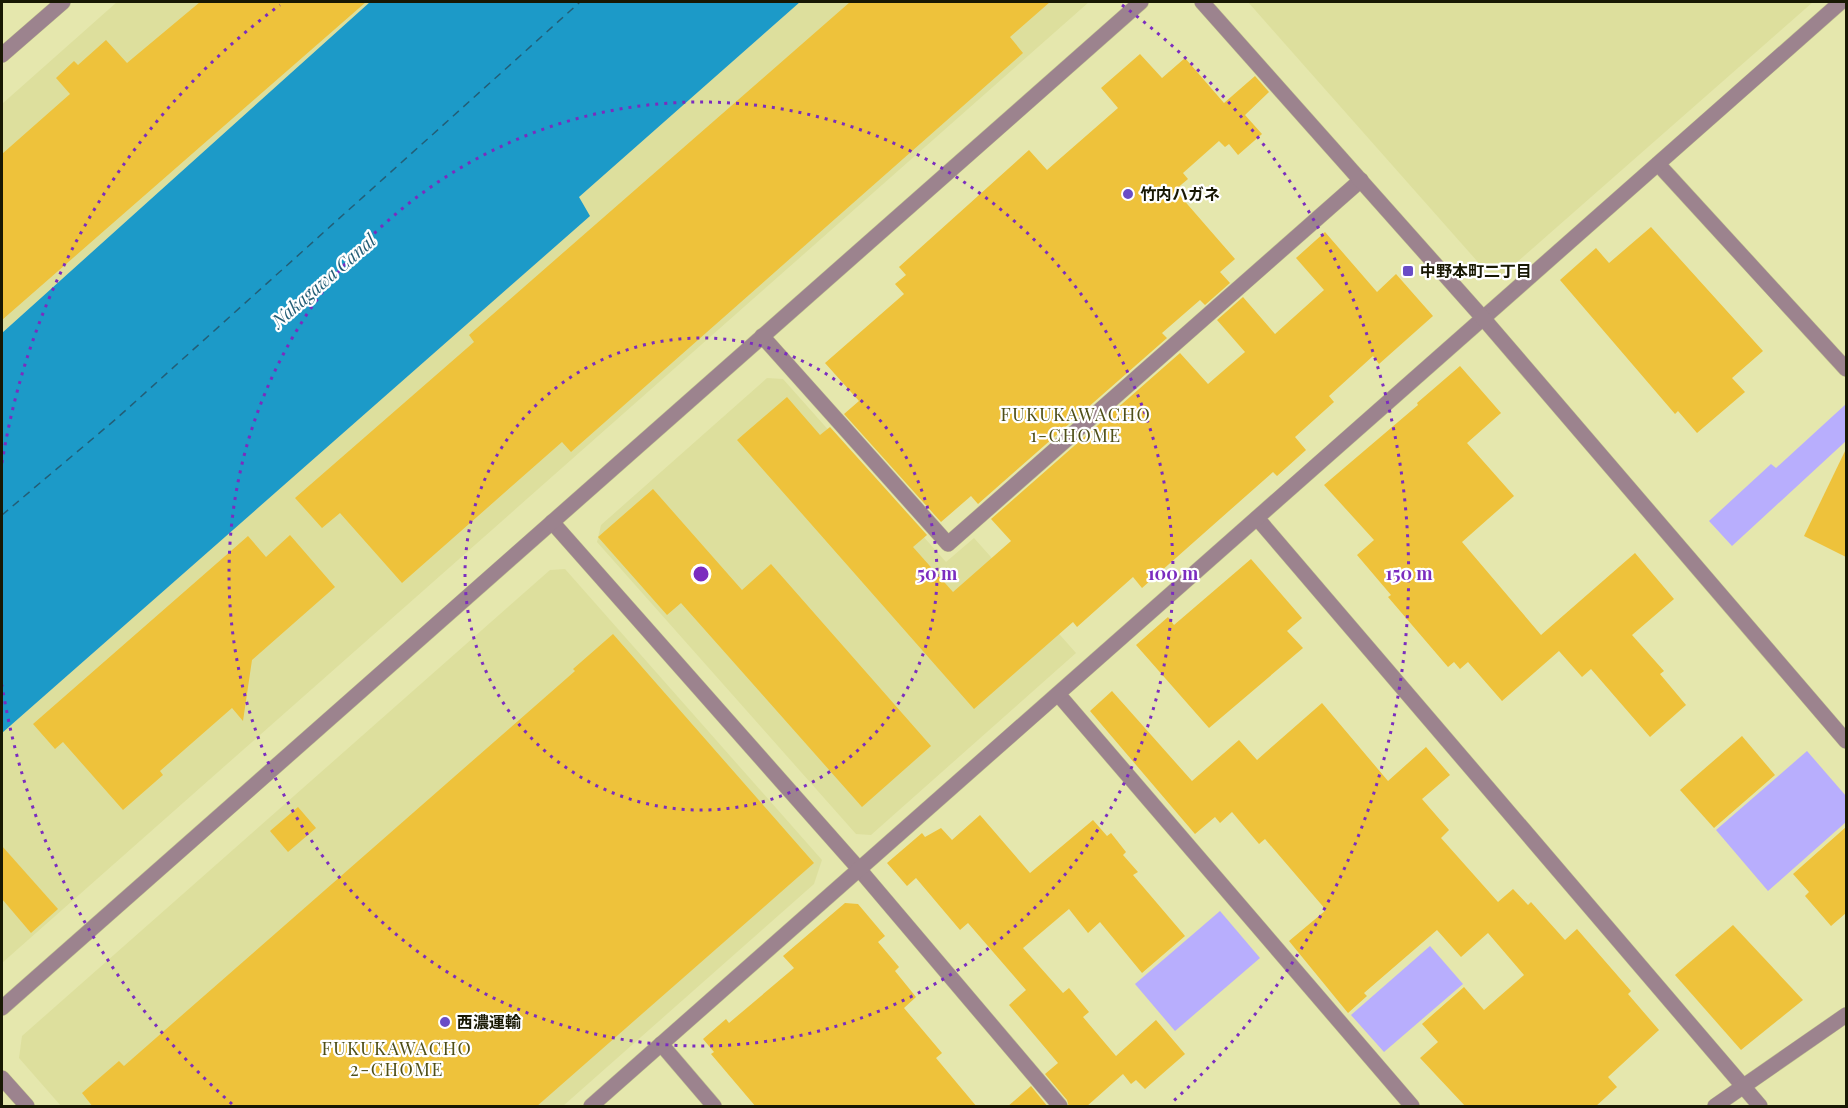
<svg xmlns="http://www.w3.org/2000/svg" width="1848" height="1108" font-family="'Playfair Display','Noto Sans JP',serif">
<rect width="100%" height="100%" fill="#e5e7ad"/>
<g fill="#dddf9d">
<path d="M 117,2 L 370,2 L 2,333 L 2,104 Z"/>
<path d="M 800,2 L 1089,2 L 2,963 L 2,733 L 589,216 L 578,197 Z"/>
<path d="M 1248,2 L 1813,2 L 1500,277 L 1492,278 Z"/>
<path d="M 767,378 L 783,379 L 946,562 L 974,538 L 1076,653 L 871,835 L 856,834 L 597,542 L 601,525 Z"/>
<path d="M 565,569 L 822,860 L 814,884 L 563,1106 L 61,1106 L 19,1058 L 22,1036 L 550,570 Z"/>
</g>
<g fill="#b8aefd">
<path d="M 1846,404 L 1846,441 L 1732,546 L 1709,521 L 1771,464 L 1776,468 Z"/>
<path d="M 1807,751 L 1846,796 L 1846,822 L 1768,891 L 1716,830 Z"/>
<path d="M 1220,911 L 1260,958 L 1175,1031 L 1135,984 Z"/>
<path d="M 1430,946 L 1463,984 L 1384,1052 L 1351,1015 Z"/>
</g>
<path fill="#1c9ac8" d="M 370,2 L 800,2 L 579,197 L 590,216 L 2,733 L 2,333 Z"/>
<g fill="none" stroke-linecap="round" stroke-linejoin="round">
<path stroke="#235e77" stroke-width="1.5" stroke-dasharray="8 6" stroke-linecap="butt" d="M 2,515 L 116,419 L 580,2"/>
</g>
<g fill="#eec23b">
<path d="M 200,2 L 366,2 L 2,320 L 2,154 L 70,94 L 56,78 L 74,61 L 78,65 L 106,40 L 127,63 Z"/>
<path d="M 850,2 L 1050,2 L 1010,37 L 1023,53 L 571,452 L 562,442 L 402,583 L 340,513 L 322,528 L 295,498 L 474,342 L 469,335 Z"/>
<path d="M 1140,54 L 1162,78 L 1185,58 L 1224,103 L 1255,76 L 1269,92 L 1245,115 L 1262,134 L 1238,155 L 1229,144 L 1225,147 L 1219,141 L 1183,173 L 1188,179 L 1175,190 L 1235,259 L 1220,272 L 1230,283 L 1205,305 L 1200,300 L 1162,333 L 1167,338 L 978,504 L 971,496 L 941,522 L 844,414 L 859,401 L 825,363 L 904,294 L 895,284 L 906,275 L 899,267 L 1029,150 L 1047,170 L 1118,108 L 1101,88 Z"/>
<path d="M 1651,227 L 1763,351 L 1732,378 L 1745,392 L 1697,433 L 1678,411 L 1675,414 L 1560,280 L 1596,248 L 1609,263 Z"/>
<path d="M 1325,232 L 1377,292 L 1396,274 L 1433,316 L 1379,364 L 1373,356 L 1329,396 L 1334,402 L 1295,437 L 1306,450 L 1277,476 L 1273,472 L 1142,588 L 1133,577 L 1077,627 L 1073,622 L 974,709 L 737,440 L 787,397 L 820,435 L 830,427 L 927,535 L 913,547 L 953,592 L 1011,541 L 991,519 L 1180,353 L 1208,384 L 1245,352 L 1217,320 L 1243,297 L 1275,334 L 1324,290 L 1296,258 Z"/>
<path d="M 1460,366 L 1501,413 L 1467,443 L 1514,496 L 1462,542 L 1541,635 L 1635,553 L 1674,599 L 1632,635 L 1664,671 L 1660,674 L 1686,705 L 1650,737 L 1591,669 L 1582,677 L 1559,651 L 1502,701 L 1468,662 L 1460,669 L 1454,662 L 1448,667 L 1388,597 L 1391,595 L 1357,555 L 1374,540 L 1324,485 L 1418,405 L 1417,403 Z"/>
<path d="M 1846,449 L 1846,557 L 1804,536 Z"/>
<path d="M 653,489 L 742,590 L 771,564 L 931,746 L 862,807 L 681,603 L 667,615 L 598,537 Z"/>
<path d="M 290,535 L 335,587 L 252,660 L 243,721 L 232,708 L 160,771 L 163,775 L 123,810 L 63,742 L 55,749 L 33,724 L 248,536 L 266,557 Z"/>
<path d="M 1251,559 L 1302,618 L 1287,631 L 1303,648 L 1209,728 L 1136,645 L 1168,617 L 1174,625 Z"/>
<path d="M 613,634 L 814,863 L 536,1107 L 93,1107 L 82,1093 L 119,1061 L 124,1066 L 575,671 L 573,669 Z"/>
<path d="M 1112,691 L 1192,781 L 1239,740 L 1257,760 L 1322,703 L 1388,781 L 1426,747 L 1450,775 L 1422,799 L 1449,830 L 1441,838 L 1498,902 L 1513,889 L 1528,905 L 1531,902 L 1565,940 L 1577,929 L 1631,991 L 1628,994 L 1659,1030 L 1608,1077 L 1617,1087 L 1595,1107 L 1466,1107 L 1420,1058 L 1438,1042 L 1422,1024 L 1464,987 L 1484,1010 L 1524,975 L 1488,933 L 1461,957 L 1437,930 L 1364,993 L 1367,996 L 1348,1013 L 1289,941 L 1326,910 L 1265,839 L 1259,844 L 1232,812 L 1220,823 L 1215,817 L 1195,834 L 1090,711 Z"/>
<path d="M 1742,736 L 1775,775 L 1714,828 L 1680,790 Z"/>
<path d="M 298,807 L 316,828 L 288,852 L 270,831 Z"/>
<path d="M 980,815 L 1030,873 L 1093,820 L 1107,836 L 1111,833 L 1126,852 L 1123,855 L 1138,872 L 1133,875 L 1185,936 L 1142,973 L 1100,922 L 1088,933 L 1069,909 L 1023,948 L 1063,993 L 1069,988 L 1089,1012 L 1083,1017 L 1116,1056 L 1156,1020 L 1185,1054 L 1145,1089 L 1136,1080 L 1131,1084 L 1123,1074 L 1086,1107 L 1069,1107 L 1067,1100 L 1045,1074 L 1058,1063 L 1009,1005 L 1026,990 L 968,923 L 960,930 L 916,878 L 907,886 L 887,863 L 922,833 L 925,837 L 941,828 L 952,840 Z"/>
<path d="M 1846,827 L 1846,913 L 1831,926 L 1805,896 L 1809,892 L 1793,874 Z"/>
<path d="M 2,846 L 58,909 L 31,933 L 2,899 Z"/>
<path d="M 845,903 L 858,904 L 885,936 L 878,942 L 899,967 L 895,971 L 916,997 L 904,1008 L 942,1053 L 936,1058 L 977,1107 L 756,1107 L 711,1054 L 714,1052 L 703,1039 L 726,1019 L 729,1023 L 794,968 L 783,956 Z"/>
<path d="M 1733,925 L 1803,1000 L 1741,1050 L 1675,975 Z"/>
<path d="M 1031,1086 L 1048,1107 L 1007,1107 Z"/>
</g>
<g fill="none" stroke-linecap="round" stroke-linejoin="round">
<defs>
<g id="minor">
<path d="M 1658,164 L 1846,369"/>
<path d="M 762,336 L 948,544 L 1361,180"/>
<path d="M 1257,518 L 1760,1106"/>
<path d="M 552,522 L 859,869 L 1060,1106"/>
<path d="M 1058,694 L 1412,1106"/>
<path d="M 661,1044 L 714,1106"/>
<path d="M 591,1106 L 1841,2"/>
</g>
<g id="tertiary">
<path d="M 1202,2 L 1483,318 L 1846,741"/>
<path d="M 2,55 L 63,2"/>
<path d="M 2,1008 L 1141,2"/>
<path d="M 2,1078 L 27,1106"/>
<path d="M 1715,1106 L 1846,1015"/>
</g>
</defs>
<use href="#minor" stroke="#c0c28e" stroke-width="16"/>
<use href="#tertiary" stroke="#c0c28e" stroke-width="16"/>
<use href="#minor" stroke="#9c838e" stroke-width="15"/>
<use href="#tertiary" stroke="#9c838e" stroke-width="15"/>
</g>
<g fill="none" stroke="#7b2cbf" stroke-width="3" stroke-dasharray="3 6">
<circle cx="701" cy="574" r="236"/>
<circle cx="701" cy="574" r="472"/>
<path d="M232 1104A708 708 0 0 1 2 685M2 463A708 708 0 0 1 280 5M1122 5A708 708 0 0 1 1170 1104"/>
</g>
<g fill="#694dc6" stroke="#fff" stroke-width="2">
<circle cx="1128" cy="194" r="6"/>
<rect x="1402" y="265" width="12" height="12" rx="3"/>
<circle cx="445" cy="1022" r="6"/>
</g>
<g text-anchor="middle" stroke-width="4.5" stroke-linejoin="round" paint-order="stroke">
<g font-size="16" font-weight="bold" fill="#181803" stroke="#fff" text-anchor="start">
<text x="1140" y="200">竹内ハガネ</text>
<text x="1420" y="277">中野本町二丁目</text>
<text x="457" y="1028">西濃運輸</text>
</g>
<g font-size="18" font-style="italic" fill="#235e77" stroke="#fff">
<text transform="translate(324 281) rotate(-41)" y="6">Nakagawa Canal</text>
</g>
<g font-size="18" letter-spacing="1.5" fill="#4e4e17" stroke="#fff">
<text x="1076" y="421">FUKUKAWACHO<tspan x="1076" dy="21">1-CHOME</tspan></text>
<text x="397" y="1055">FUKUKAWACHO<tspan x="397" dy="21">2-CHOME</tspan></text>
</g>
</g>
<circle cx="701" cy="574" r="9" fill="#7b2cbf" stroke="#fff" stroke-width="3"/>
<g font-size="18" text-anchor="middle" font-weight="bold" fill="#7b2cbf" stroke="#fff" stroke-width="4.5" stroke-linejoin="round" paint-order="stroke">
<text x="937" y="580">50 m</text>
<text x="1173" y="580">100 m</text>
<text x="1409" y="580">150 m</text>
</g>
<rect width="1848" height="1108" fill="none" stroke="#181803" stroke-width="6"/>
</svg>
